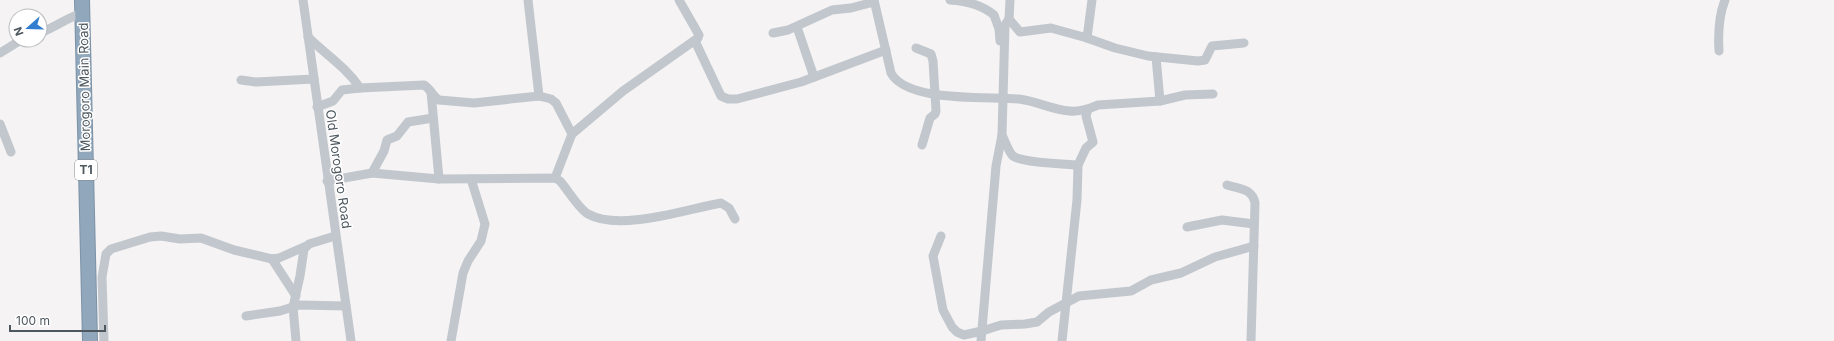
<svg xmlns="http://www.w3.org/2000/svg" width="1834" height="341" font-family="Inter,sans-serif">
<rect width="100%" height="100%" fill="#f5f3f3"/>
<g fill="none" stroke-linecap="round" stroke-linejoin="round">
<defs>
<path id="highway" d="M 82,0 L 90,341"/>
</defs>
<use href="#highway" stroke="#7c92a7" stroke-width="16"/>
<g stroke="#c1c7cd" stroke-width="9">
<path d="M 303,0 L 351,341"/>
<path d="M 528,0 L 539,96"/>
<path d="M 874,0 L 891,73 C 907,103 989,96 1019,99 C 1036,101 1053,110 1070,111 C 1076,112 1082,110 1088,109"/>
<path d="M 950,0 C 966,1 982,5 994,15 L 999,29 L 1000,41"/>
<path d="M 1009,19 L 1020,32 L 1051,28 L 1087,38 L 1115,48 L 1148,56 L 1198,61 L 1205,60 L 1212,46 L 1244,43"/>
<path d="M 797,27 L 814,77"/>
<path d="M 40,33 C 55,27 67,18 82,13"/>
<path d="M 773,33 L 788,30 L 832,10 L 851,8 L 874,2"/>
<path d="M 308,37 C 325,54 346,67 360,88"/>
<path d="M 1087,38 L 1092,0"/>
<path d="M 695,41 L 721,96 L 728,99 L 737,99 L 801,82 L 886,50"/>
<path d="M 916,48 L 931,54 L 933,61 L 936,111 L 935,114 L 930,118 L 922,145"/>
<path d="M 1719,51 C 1718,34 1719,15 1725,0"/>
<path d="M 0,53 L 21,40"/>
<path d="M 1156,57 L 1160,101"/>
<path d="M 241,80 L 256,82 L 314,79"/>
<path d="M 431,92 L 439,179"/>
<path d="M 317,107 L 333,101 L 342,90 L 360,88 L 424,85 C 431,89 432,96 439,100 L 474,103 L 539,96 L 551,99 L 556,103 L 572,134"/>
<path d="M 0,124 L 11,152"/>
<path d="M 1002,135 C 1005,141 1008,150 1012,155 C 1019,163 1065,164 1078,165"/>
<path d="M 372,173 L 384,151 L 387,140 L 397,136 L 408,122 L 433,118"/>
<path d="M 555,178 L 572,134 L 623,91 L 698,38 L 699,35 L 679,0"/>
<path d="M 327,181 L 372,173 L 439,179 L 555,178 L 560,181 C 568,190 579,209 588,214 C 620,232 686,209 721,203 L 729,208 L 735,219"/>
<path d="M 1227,185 C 1239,189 1252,188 1255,203 L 1251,341"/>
<path d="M 1187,227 L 1222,220 L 1254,224"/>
<path d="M 941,236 L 933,256 L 943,310 L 952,327 L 957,332 L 964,335 L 982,331 L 1001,325 L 1025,324 L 1037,322 L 1049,312 L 1079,296 L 1131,291 L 1151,280 L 1181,273 L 1215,257 L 1254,246"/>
<path d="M 272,259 L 296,296"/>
<path d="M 246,316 L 280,311 L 299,305 L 346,306"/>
<path d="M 104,341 L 102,277 L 106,254 L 111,249 L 150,237 L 161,236 L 180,239 L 201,238 L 234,250 L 272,259 L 279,258 L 306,246"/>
<path d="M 296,341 L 293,307 L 300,276 L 304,249 L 309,244 L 335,236"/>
<path d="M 451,341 L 463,273 L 468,261 L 481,241 L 485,224 L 471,179"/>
<path d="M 981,341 L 996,166 L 1002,135 L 1005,25 L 1009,19 L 1010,0"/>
<path d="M 1062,341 L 1077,200 L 1078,165 L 1086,148 L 1093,142 L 1086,116 L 1088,109 L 1098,105 L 1160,101 L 1185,95 L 1213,94"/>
</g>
<use href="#highway" stroke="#91a7bb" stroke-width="14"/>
</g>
<g text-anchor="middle" stroke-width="3" stroke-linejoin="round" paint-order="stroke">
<rect fill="#fff" stroke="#82898e" stroke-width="1" x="75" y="160" width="22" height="20" rx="3"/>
<g font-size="12" font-weight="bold" fill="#4d575e">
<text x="86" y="174">T1</text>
</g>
<g font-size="13" fill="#4d575e" stroke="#fff">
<text transform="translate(84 87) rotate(-91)" y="5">Morogoro Main Road</text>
<text transform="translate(339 169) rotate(82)" y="5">Old Morogoro Road</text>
</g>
</g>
<g transform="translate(28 28) rotate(250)"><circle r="19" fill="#ffffff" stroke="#b8bcbf"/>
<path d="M0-3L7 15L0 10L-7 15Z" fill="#317ed1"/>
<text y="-6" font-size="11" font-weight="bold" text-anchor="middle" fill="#4d575e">N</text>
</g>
<path d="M10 325v6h95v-6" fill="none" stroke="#4d575e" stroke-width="2"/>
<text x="16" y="325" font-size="12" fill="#4d575e" stroke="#ffffff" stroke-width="3" paint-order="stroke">100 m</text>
</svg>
